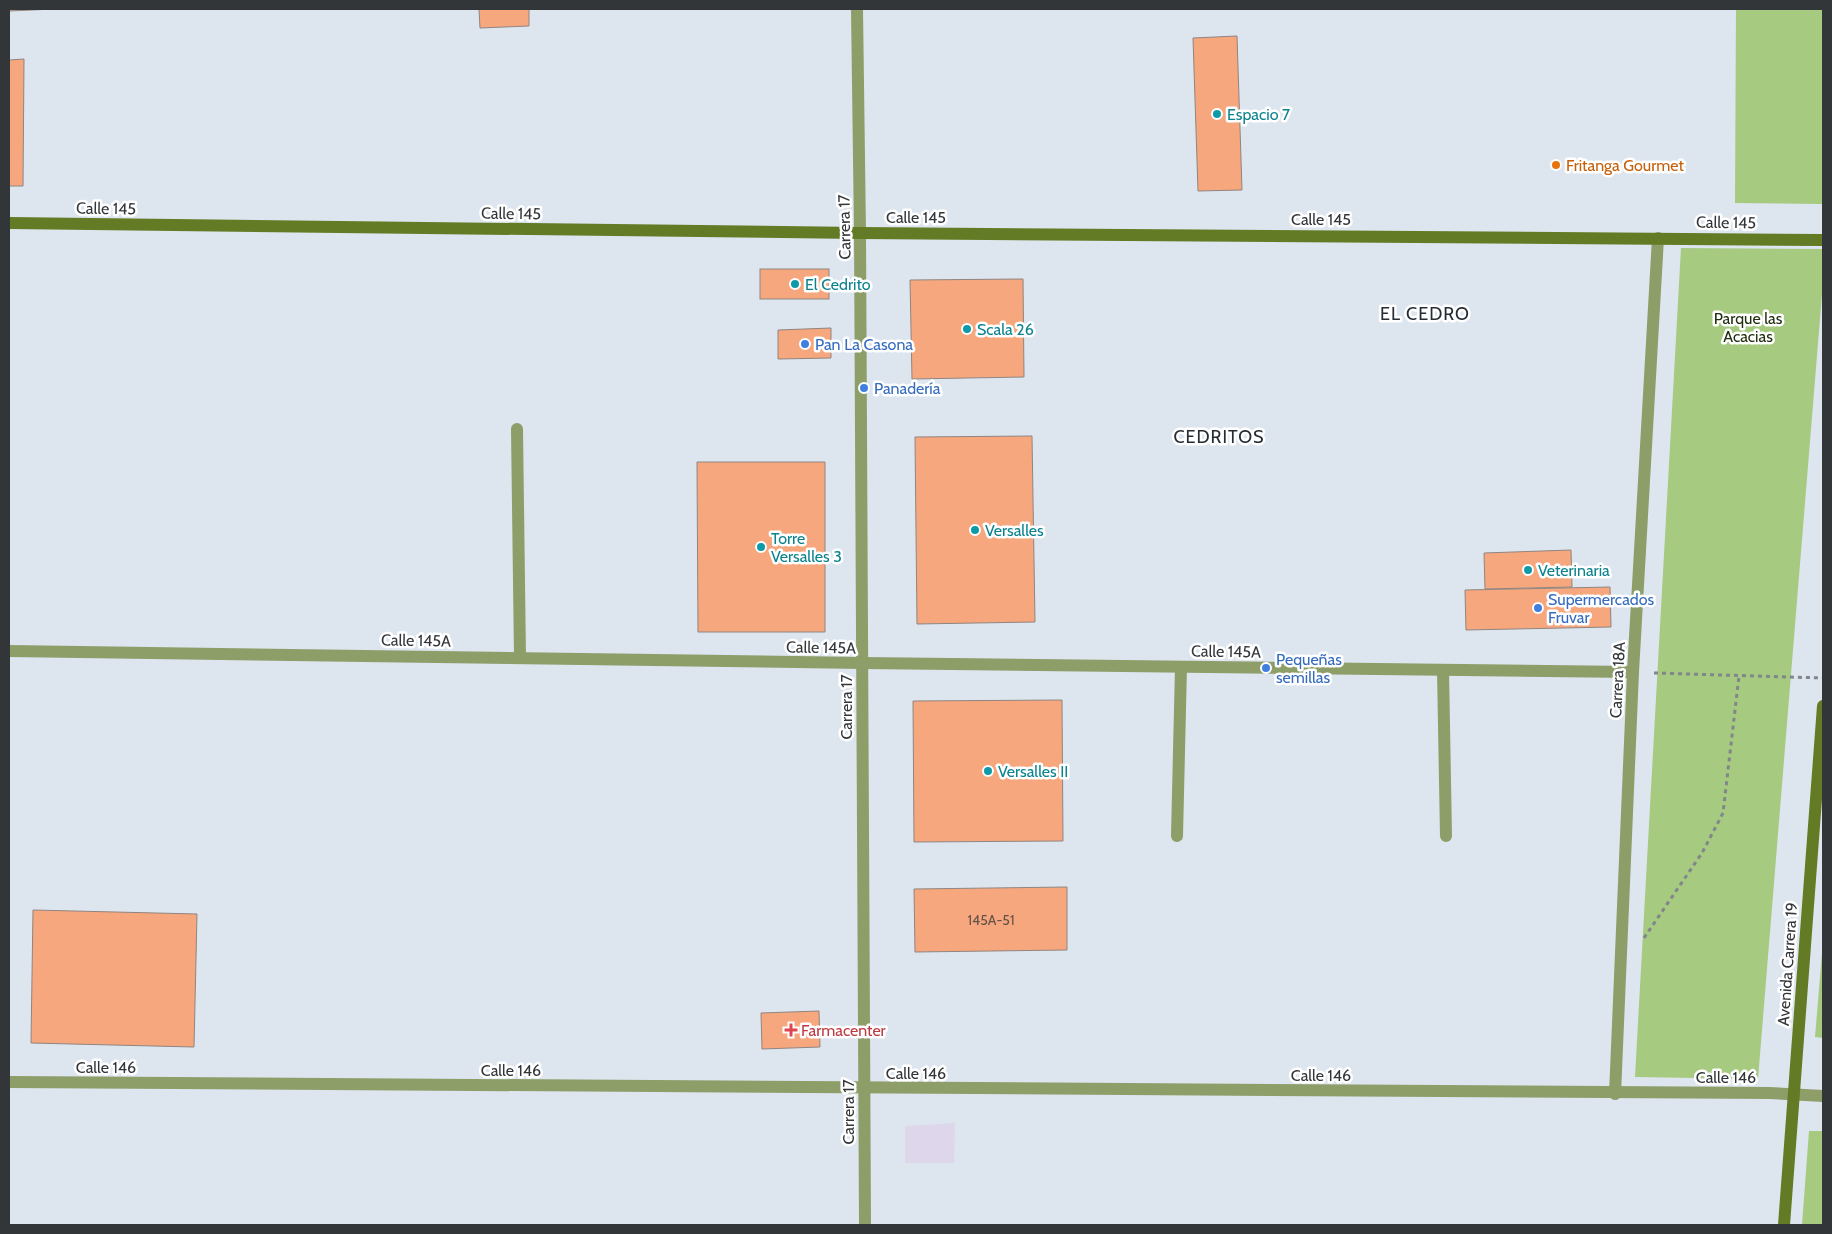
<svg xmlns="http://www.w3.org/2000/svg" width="1832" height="1234" font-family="Cabin,sans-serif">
<rect width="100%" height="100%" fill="#dde5ef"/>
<path fill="#ded7ec" d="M 955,1123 L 954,1163 L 905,1163 L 905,1126 Z"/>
<g fill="#a6ca7f">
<path d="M 1736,9 L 1823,9 L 1823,204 L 1735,203 Z"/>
<path d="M 1681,248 L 1823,249 L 1823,282 L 1758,1079 L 1635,1077 Z"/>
<path d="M 1823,941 L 1823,1038 L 1815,1037 Z"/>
<path d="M 1809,1131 L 1823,1131 L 1823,1225 L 1802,1225 Z"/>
</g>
<g fill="#f6a77d" stroke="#908580">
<path d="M 9,9 L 54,9 L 9,11 Z"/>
<path d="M 479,9 L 529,9 L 529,26 L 480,28 Z"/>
<path d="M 1237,36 L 1242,190 L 1198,191 L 1193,38 Z"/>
<path d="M 24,59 L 23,186 L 9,186 L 9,60 Z"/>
<rect x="760" y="269" width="69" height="30"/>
<path d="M 1023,279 L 1024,377 L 912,379 L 910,280 Z"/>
<path d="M 831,328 L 831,358 L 778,359 L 778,330 Z"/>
<path d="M 1032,436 L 1035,622 L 917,624 L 915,437 Z"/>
<path d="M 697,462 L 825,462 L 825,632 L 698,632 Z"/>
<path d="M 1571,550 L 1572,587 L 1485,589 L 1484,553 Z"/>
<path d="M 1610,587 L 1611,627 L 1466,630 L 1465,590 Z"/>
<path d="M 1062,700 L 1063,841 L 914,842 L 913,701 Z"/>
<path d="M 1067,887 L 1067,950 L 915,952 L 914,889 Z"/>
<path d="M 33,910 L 197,914 L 194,1047 L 31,1043 Z"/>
<path d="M 819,1011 L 820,1047 L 762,1049 L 761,1013 Z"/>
</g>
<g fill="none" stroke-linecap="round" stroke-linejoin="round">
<g stroke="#81868d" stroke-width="3" stroke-dasharray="4 4" stroke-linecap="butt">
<path d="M 1654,673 L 1823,678"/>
<path d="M 1644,938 L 1702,853 L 1723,813 L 1739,676"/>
</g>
<g stroke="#8d9e69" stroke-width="12">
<path d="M 517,429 L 520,658"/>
<path d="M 1443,670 L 1446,836"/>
<path d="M 1177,836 L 1181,667"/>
</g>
<g stroke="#8d9e69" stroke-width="12">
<path d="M 857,9 L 860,233 L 865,1225"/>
<path d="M 9,651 L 862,663 L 1633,672"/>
<path d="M 9,1082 L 1769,1093 L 1823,1096"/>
<path d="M 1615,1094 L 1633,672 L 1658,238"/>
</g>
<g stroke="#637b24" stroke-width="12">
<path d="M 9,223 L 860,233 L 1823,240"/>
<path d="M 1784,1225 L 1823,706"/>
</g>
</g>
<g fill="#0f9aa8" stroke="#fff" stroke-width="2">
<circle cx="1217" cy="114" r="5"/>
<circle cx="795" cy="284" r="5"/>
<circle cx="967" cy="329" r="5"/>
<circle cx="975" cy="530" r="5"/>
<circle cx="761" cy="547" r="5"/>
<circle cx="1528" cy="570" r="5"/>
<circle cx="988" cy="771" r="5"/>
</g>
<circle fill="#e8710a" stroke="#fff" stroke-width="2" cx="1556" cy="165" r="5"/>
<g fill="#3f7fe0" stroke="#fff" stroke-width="2">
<circle cx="805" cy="344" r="5"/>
<circle cx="864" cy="388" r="5"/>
<circle cx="1538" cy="608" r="5"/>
<circle cx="1266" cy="668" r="5"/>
</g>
<path fill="#e0444e" stroke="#fff" stroke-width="2" d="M788.5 1022.5h5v5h5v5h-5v5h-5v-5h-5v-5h5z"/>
<g text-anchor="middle" stroke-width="5" stroke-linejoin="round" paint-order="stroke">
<g font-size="14" fill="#64524a">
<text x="991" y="925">145A-51</text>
</g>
<g font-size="16" fill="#0d838f" stroke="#fff" text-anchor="start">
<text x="1227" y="120">Espacio 7</text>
<text x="805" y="290">El Cedrito</text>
<text x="977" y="335">Scala 26</text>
<text x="985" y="536">Versalles</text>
<text x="771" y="544">Torre<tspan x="771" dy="18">Versalles 3</tspan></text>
<text x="1538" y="576">Veterinaria</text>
<text x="998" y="777">Versalles II</text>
</g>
<g font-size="16" fill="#c56008" stroke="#fff" text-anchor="start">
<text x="1566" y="171">Fritanga Gourmet</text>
</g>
<g font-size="16" fill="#333639" stroke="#fff">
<text transform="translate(106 208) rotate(1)" y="6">Calle 145</text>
<text transform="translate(511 213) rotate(1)" y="6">Calle 145</text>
<text x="916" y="223">Calle 145</text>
<text x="1321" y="225">Calle 145</text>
<text transform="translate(1726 222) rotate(1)" y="6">Calle 145</text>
<text transform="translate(844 227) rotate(-91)" y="6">Carrera 17</text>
<text transform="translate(416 640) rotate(1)" y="6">Calle 145A</text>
<text transform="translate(821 647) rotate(1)" y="6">Calle 145A</text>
<text transform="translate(1226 651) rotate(1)" y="6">Calle 145A</text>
<text transform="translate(1617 680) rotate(-87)" y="6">Carrera 18A</text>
<text transform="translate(846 707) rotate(-90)" y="6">Carrera 17</text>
<text transform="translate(1787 964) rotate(-86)" y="6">Avenida Carrera 19</text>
<text x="106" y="1073">Calle 146</text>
<text x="511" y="1076">Calle 146</text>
<text x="916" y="1079">Calle 146</text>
<text x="1321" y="1081">Calle 146</text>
<text x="1726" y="1083">Calle 146</text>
<text transform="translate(848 1112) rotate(-90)" y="6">Carrera 17</text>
</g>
<g font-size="16" fill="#212f0f" stroke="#fff">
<text x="1748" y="324">Parque las<tspan x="1748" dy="18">Acacias</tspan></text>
</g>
<g font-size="16" fill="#366cbe" stroke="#fff" text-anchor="start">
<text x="815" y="350">Pan La Casona</text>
<text x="874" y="394">Panadería</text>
<text x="1548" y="605">Supermercados<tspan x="1548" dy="18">Fruvar</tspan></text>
<text x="1276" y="665">Pequeñas<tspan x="1276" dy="18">semillas</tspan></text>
</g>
<g font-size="16" fill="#be3a42" stroke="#fff" text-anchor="start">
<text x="801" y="1036">Farmacenter</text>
</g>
<g font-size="18" letter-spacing="1" fill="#262c34" stroke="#fff">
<text x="1425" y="320">EL CEDRO</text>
<text x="1219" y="443">CEDRITOS</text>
</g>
</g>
<rect width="1832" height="1234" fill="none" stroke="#333639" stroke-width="20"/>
</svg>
